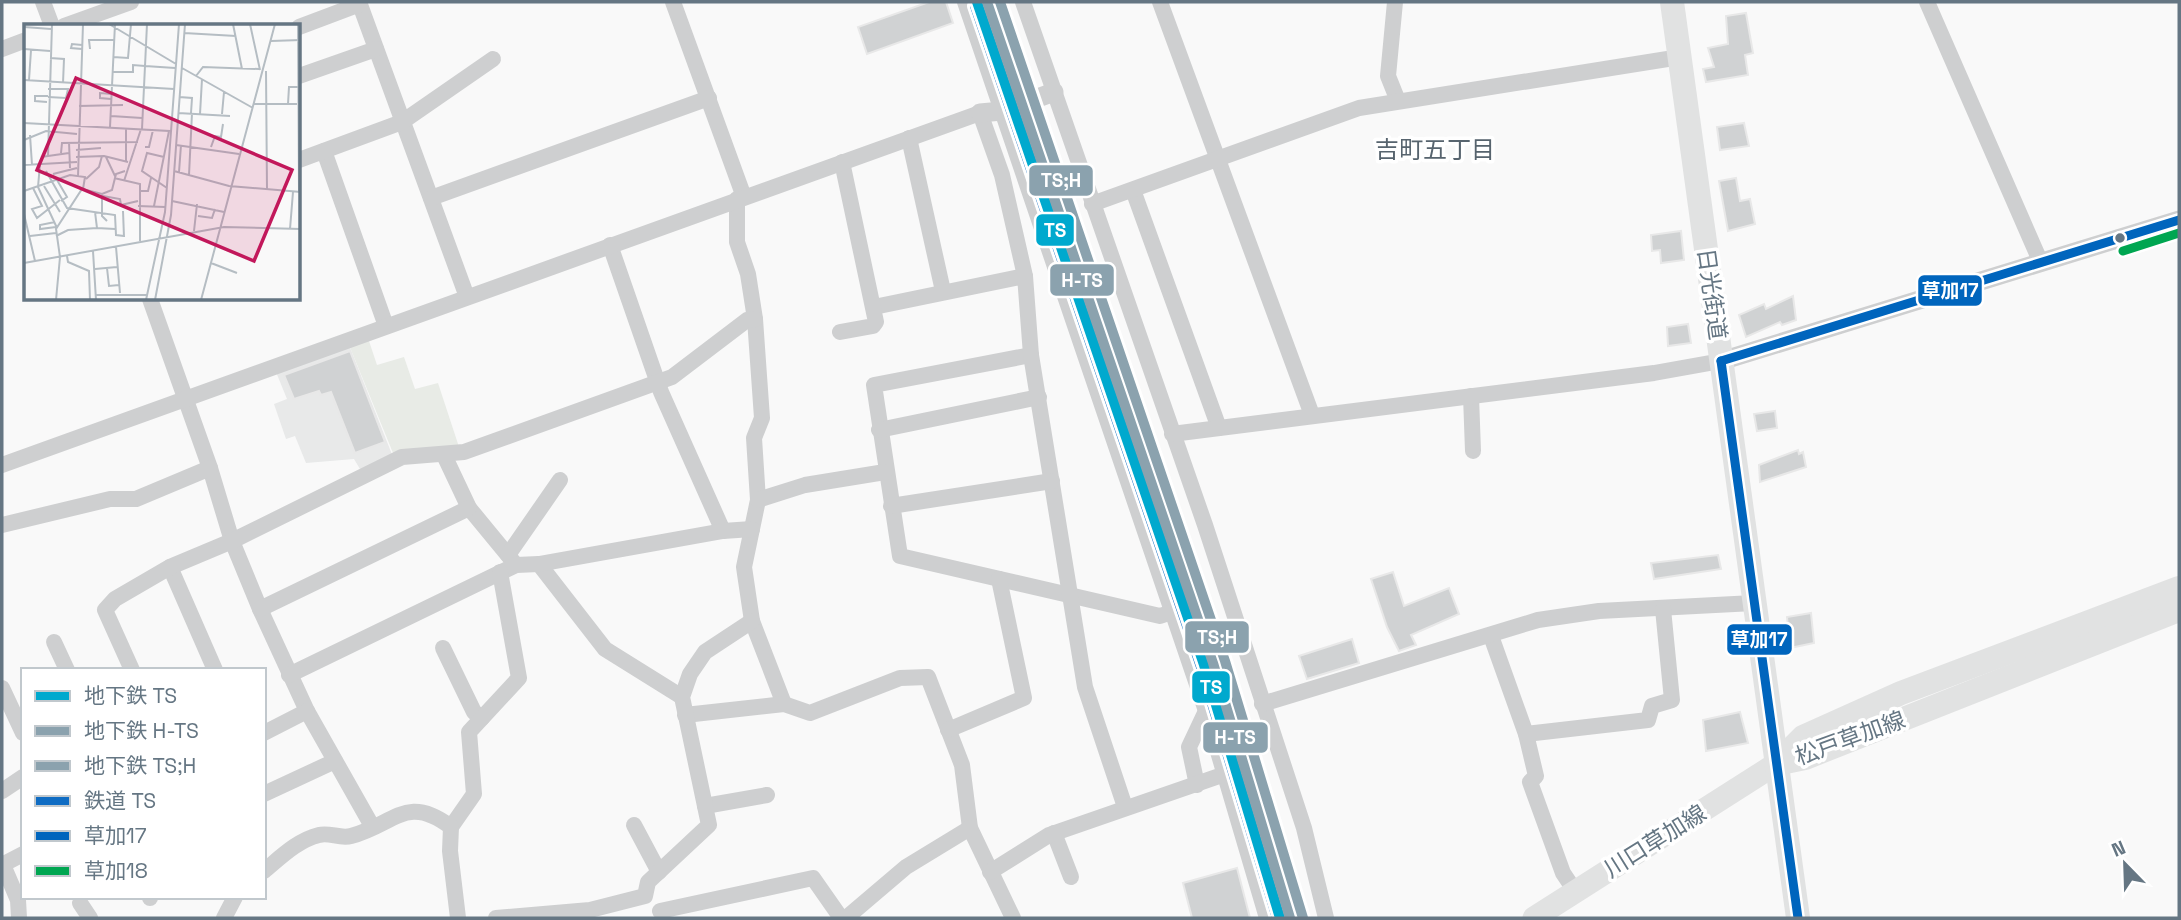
<svg xmlns="http://www.w3.org/2000/svg" width="2181" height="920" font-family="'Space Grotesk','Noto Sans JP',sans-serif">
<rect width="100%" height="100%" fill="#f9f9f9"/>
<path fill="#e8e9e9" d="M 349,345 L 393,457 L 360,469 L 354,459 L 306,463 L 295,436 L 286,439 L 274,404 L 287,399 L 276,372 Z"/>
<path fill="#e8ebe6" d="M 368,338 L 377,365 L 404,357 L 415,389 L 438,383 L 459,447 L 393,453 L 349,345 Z"/>
<g fill="#d0d2d3" stroke="#e8e8e8" stroke-width="2">
<path d="M 929,2 L 946,2 L 953,23 L 867,54 L 858,27 Z"/>
<path d="M 1746,13 L 1753,53 L 1745,55 L 1748,75 L 1706,82 L 1703,69 L 1714,67 L 1708,48 L 1728,44 L 1726,16 Z"/>
<path d="M 1744,123 L 1749,146 L 1720,150 L 1717,127 Z"/>
<path d="M 1736,178 L 1740,201 L 1750,199 L 1755,224 L 1728,231 L 1719,181 Z"/>
<path d="M 1681,231 L 1684,260 L 1661,263 L 1660,250 L 1652,251 L 1651,235 Z"/>
<path d="M 1793,296 L 1796,320 L 1782,325 L 1780,322 L 1746,337 L 1739,315 L 1764,304 L 1766,309 Z"/>
<path d="M 1688,324 L 1691,343 L 1668,346 L 1667,327 Z"/>
<path d="M 350,351 L 385,442 L 355,453 L 331,392 L 321,395 L 319,391 L 294,399 L 284,375 Z"/>
<path d="M 1775,411 L 1777,428 L 1757,431 L 1754,414 Z"/>
<path d="M 1798,450 L 1799,454 L 1803,452 L 1806,467 L 1760,482 L 1759,465 Z"/>
<path d="M 1718,555 L 1721,569 L 1654,579 L 1651,563 Z"/>
<path d="M 1393,572 L 1404,606 L 1449,588 L 1459,614 L 1411,635 L 1416,645 L 1399,651 L 1387,627 L 1371,579 Z"/>
<path d="M 1811,613 L 1814,643 L 1790,648 L 1787,617 Z"/>
<path d="M 1352,639 L 1359,663 L 1307,679 L 1299,656 Z"/>
<path d="M 1740,712 L 1748,743 L 1706,751 L 1703,720 Z"/>
<path d="M 1237,868 L 1250,918 L 1192,918 L 1183,883 Z"/>
</g>
<g fill="none" stroke-linecap="round" stroke-linejoin="round">
<g stroke="#cecfd0" stroke-width="16">
<path d="M 43,2 L 52,26"/>
<path d="M 359,2 L 467,297"/>
<path d="M 673,2 L 744,197"/>
<path d="M 965,2 L 1206,711 L 1267,918"/>
<path d="M 1023,2 L 1205,525 L 1304,828 L 1326,918"/>
<path d="M 1160,2 L 1312,415"/>
<path d="M 1395,2 L 1388,76 L 1398,101"/>
<path d="M 1927,2 L 2041,263"/>
<path d="M 64,26 L 131,2"/>
<path d="M 299,27 L 360,4"/>
<path d="M 2,49 L 26,40"/>
<path d="M 299,76 L 376,49"/>
<path d="M 909,138 L 943,291"/>
<path d="M 324,151 L 386,326"/>
<path d="M 299,160 L 402,122 L 493,59"/>
<path d="M 1133,190 L 1219,428"/>
<path d="M 431,198 L 709,98"/>
<path d="M 737,199 L 737,242 L 748,274 L 755,319 L 762,418 L 754,438 L 758,500 L 744,567 L 752,621 L 784,704"/>
<path d="M 1092,204 L 1359,108 L 1680,57"/>
<path d="M 610,245 L 661,392 L 723,531"/>
<path d="M 150,299 L 210,468 L 232,541 L 260,609 L 307,711 L 372,826"/>
<path d="M 874,307 L 1025,276"/>
<path d="M 840,332 L 873,326 L 876,322 L 842,162"/>
<path d="M 1031,355 L 874,385 L 900,556 L 1160,616 L 1172,612"/>
<path d="M 1471,396 L 1473,451"/>
<path d="M 879,430 L 1039,397"/>
<path d="M 1172,434 L 1654,373 L 1721,361"/>
<path d="M 444,455 L 469,508 L 516,565"/>
<path d="M 2,465 L 980,113 L 1002,175 L 1025,276 L 1031,355 L 1085,687 L 1125,807"/>
<path d="M 758,500 L 805,485 L 885,472"/>
<path d="M 891,506 L 1052,481"/>
<path d="M 2,525 L 110,499 L 136,499 L 210,468"/>
<path d="M 508,555 L 560,480"/>
<path d="M 539,564 L 605,649 L 682,697"/>
<path d="M 170,567 L 215,670"/>
<path d="M 260,609 L 469,508"/>
<path d="M 1491,636 L 1526,734 L 1536,776 L 1530,782 L 1563,873 L 1575,891"/>
<path d="M 54,642 L 67,670"/>
<path d="M 443,648 L 474,712 L 482,718"/>
<path d="M 132,670 L 105,610 L 115,599 L 170,567 L 232,541 L 402,457 L 464,452 L 672,377 L 747,320 L 755,319"/>
<path d="M 289,675 L 516,565 L 539,564 L 723,531 L 752,529"/>
<path d="M 2,688 L 23,733"/>
<path d="M 1262,704 L 1538,620 L 1599,611 L 1754,603"/>
<path d="M 685,715 L 784,704 L 810,713 L 900,678 L 928,677 L 962,765 L 970,828 L 1013,918"/>
<path d="M 948,730 L 1024,698 L 999,579"/>
<path d="M 264,733 L 307,711"/>
<path d="M 1526,734 L 1648,720 L 1652,706 L 1672,700 L 1663,609"/>
<path d="M 1197,785 L 1189,747 L 1206,711"/>
<path d="M 2,791 L 23,777"/>
<path d="M 264,794 L 335,761"/>
<path d="M 705,806 L 767,795"/>
<path d="M 634,825 L 659,872"/>
<path d="M 451,827 L 474,794 L 469,732 L 519,678 L 500,572"/>
<path d="M 1054,833 L 1071,877"/>
<path d="M 2,865 L 23,854"/>
<path d="M 3,865 L 18,900 L 19,918"/>
<path d="M 264,871 C 281,857 298,840 319,835 C 329,832 340,839 351,836 C 394,825 406,793 451,827 L 450,851 L 458,918"/>
<path d="M 990,872 L 1049,835 L 1225,774"/>
<path d="M 150,898 L 150,897"/>
<path d="M 80,903 L 90,918"/>
<path d="M 660,911 L 813,878 L 841,918"/>
<path d="M 224,918 L 235,897"/>
<path d="M 496,918 L 590,910 L 645,896 L 648,882 L 709,825 L 682,697 L 690,674 L 705,652 L 752,621"/>
<path d="M 846,918 L 906,867 L 970,828"/>
</g>
<g stroke="#cecfd0" stroke-width="19">
<path d="M 980,113 L 1002,111 L 1054,92"/>
<path d="M 1721,361 L 2179,220"/>
</g>
<path stroke="#e1e2e2" stroke-width="23" d="M 1534,918 L 1776,764"/>
<g stroke="#e1e2e2" stroke-width="24">
<path d="M 1672,2 L 1798,918"/>
<path d="M 1776,764 L 1803,737 L 1901,693 L 2179,588"/>
<path d="M 1776,764 L 1805,758 L 2179,610"/>
</g>
<defs>
<g id="bus-1">
<path d="M 1721,361 L 1798,918"/>
<path d="M 1721,361 L 2179,220"/>
</g>
<path id="bus-2" d="M 2123,251 L 2179,233"/>
</defs>
<use href="#bus-1" stroke="#fff" stroke-width="14"/>
<use href="#bus-2" stroke="#fff" stroke-width="14"/>
<use href="#bus-1" stroke="#0065bd" stroke-width="9"/>
<use href="#bus-2" stroke="#00a651" stroke-width="9"/>
<defs>
<path id="rail-1" d="M 975,6 L 1201,667 L 1277,918"/>
</defs>
<use href="#rail-1" stroke="#fff" stroke-width="16"/>
<use href="#rail-1" stroke="#0f6cc3" stroke-width="10"/>
<defs>
<path id="metro-1" d="M 977,2 L 1204,665 L 1280,918"/>
<path id="metro-2" d="M 987,2 L 1213,663 L 1290,918"/>
<path id="metro-3" d="M 1000,2 L 1225,661 L 1303,918"/>
</defs>
<use href="#metro-1" stroke="#fff" stroke-width="16"/>
<use href="#metro-2" stroke="#fff" stroke-width="16"/>
<use href="#metro-3" stroke="#fff" stroke-width="16"/>
<use href="#metro-1" stroke="#00a9ce" stroke-width="10"/>
<use href="#metro-2" stroke="#8ba2ae" stroke-width="10"/>
<use href="#metro-3" stroke="#8ba2ae" stroke-width="10"/>
</g>
<circle fill="#657683" stroke="#fff" stroke-width="2.5" cx="2120" cy="238" r="6"/>
<g text-anchor="middle" stroke-width="7" stroke-linejoin="round" paint-order="stroke">
<g font-size="23" fill="#657683" stroke="#fff">
<text transform="translate(1712 294) rotate(82)" y="8">日光街道</text>
<text transform="translate(1850 738) rotate(-20)" y="8">松戸草加線</text>
<text transform="translate(1655 841) rotate(-32)" y="8">川口草加線</text>
</g>
<g font-size="24" fill="#57646e" stroke="#fff">
<text x="1435" y="158">吉町五丁目</text>
</g>
</g>
<g transform="translate(24 24)">
<rect width="276" height="276" fill="#f9f9f9"/>
<path fill="none" stroke="#b5bdc3" stroke-width="2" d="M 85,0 L 152,40M 209,0 L 218,45M 226,0 L 236,46M 274,0 L 275,168M 0,3 L 27,5M 160,9 L 212,12M 247,17 L 277,16M 58,21 L 48,20 L 47,24 L 58,25M 0,25 L 26,27M 66,25 L 65,16 L 90,16M 89,33 L 104,34 L 107,0M 26,34 L 40,35 L 39,59M 121,42 L 151,44M 158,44 L 229,84M 242,47 L 243,166M 88,48 L 109,48 L 109,41 L 121,42M 172,52 L 179,43 L 235,45M 0,56 L 150,65M 5,56 L 7,26M 24,73 L 42,74 L 44,65 L 24,65M 155,73 L 168,74 L 167,89M 87,75 L 76,74 L 76,69 L 88,70M 23,78 L 11,77 L 11,72 L 24,72M 230,80 L 273,80M 264,80 L 265,63 L 274,63M 55,82 L 99,81M 154,89 L 206,92M 176,90 L 178,55M 198,90 L 200,68M 87,92 L 118,94M 0,99 L 145,107 L 130,182M 86,103 L 91,0M 118,105 L 123,0M 6,111 L 8,141M 0,116 L 22,107 L 53,110M 45,118 L 46,144M 152,121 L 215,130M 121,123 L 125,123 L 129,106M 187,123 L 191,112 L 197,113 L 199,100M 52,126 L 77,124M 37,129 L 38,119 L 114,118M 24,132 L 28,0M 17,133 L 45,129M 52,133 L 80,132 L 104,138M 82,133 L 91,152M 140,133 L 123,129 L 118,147 L 143,164M 102,137 L 102,104M 16,140 L 14,163 L 33,204M 0,141 L 53,138M 22,147 L 43,184 L 91,191 L 92,211 L 100,212M 150,147 L 205,162 L 277,168M 155,148 L 157,121M 29,150 L 53,144M 165,151 L 168,89M 54,152 L 59,0M 90,154 L 116,160 L 116,217M 62,155 L 75,143 L 78,132M 33,156 L 43,173 L 37,177M 100,157 L 117,105M 20,162 L 36,188M 9,164 L 18,182 L 8,185 L 13,194 L 36,176M 0,167 L 46,151 L 61,153 L 59,165M 115,167 L 124,167 L 127,154M 78,170 L 78,192 L 83,197M 79,172 L 96,175 L 97,181 L 114,177M 148,177 L 200,188M 114,182 L 141,183M 99,187 L 100,213M 71,188 L 73,204 L 91,205M 0,190 L 11,237M 174,192 L 188,194 L 191,185M 31,198 L 16,201 L 16,205 L 32,203M 266,205 L 269,168M 170,207 L 173,180M 6,212 L 32,209M 32,212 L 44,206 L 73,204M 92,223 L 96,269M 69,227 L 72,276M 43,232 L 44,238 L 65,247 L 66,276M 0,239 L 200,203 L 277,205M 187,239 L 213,249M 83,244 L 85,262 L 95,261M 71,245 L 93,243M 72,271 L 124,271M 32,276 L 36,233 L 32,205 L 58,165 L 78,170 L 88,166 L 92,150 L 101,147M 122,276 L 141,188 L 155,0M 131,276 L 147,191 L 161,0M 132,276 L 171,276M 177,276 L 251,0"/>
<path fill="#c2185b" fill-opacity="0.15" stroke="#c2185b" stroke-width="3.5" d="M 52,54 L 268,146 L 230,237 L 13,146 Z"/>
<rect width="276" height="276" fill="none" stroke="#657683" stroke-width="3.5"/>
</g>
<g stroke="#fff" stroke-width="2.5">
<rect x="1028" y="164" width="66" height="33" rx="7" fill="#8ba2ae"/>
<rect x="1035" y="213" width="40" height="34" rx="7" fill="#00a9ce"/>
<rect x="1049" y="263" width="66" height="34" rx="7" fill="#8ba2ae"/>
<rect x="1917" y="274" width="66" height="33" rx="7" fill="#0065bd"/>
<rect x="1184" y="620" width="66" height="34" rx="7" fill="#8ba2ae"/>
<rect x="1726" y="623" width="67" height="33" rx="7" fill="#0065bd"/>
<rect x="1191" y="670" width="40" height="34" rx="7" fill="#00a9ce"/>
<rect x="1202" y="721" width="67" height="33" rx="7" fill="#8ba2ae"/>
</g>
<g font-size="19" text-anchor="middle" font-weight="bold" fill="#fff">
<text x="1061" y="187">TS;H</text>
<text x="1055" y="237">TS</text>
<text x="1082" y="287">H-TS</text>
<text x="1950" y="297">草加17</text>
<text x="1217" y="644">TS;H</text>
<text x="1759" y="646">草加17</text>
<text x="1211" y="694">TS</text>
<text x="1235" y="744">H-TS</text>
</g>
<rect width="2181" height="920" fill="none" stroke="#657683" stroke-width="7"/>
<rect x="21" y="668" width="245" height="231" fill="#ffffff" stroke="#c1c8cd" stroke-width="2"/>
<rect x="35" y="691" width="35" height="10" fill="#00a9ce" stroke="#c1c8cd" stroke-width="2"/>
<text x="84" y="703" font-size="21" fill="#657683">地下鉄 TS</text>
<rect x="35" y="726" width="35" height="10" fill="#8ba2ae" stroke="#c1c8cd" stroke-width="2"/>
<text x="84" y="738" font-size="21" fill="#657683">地下鉄 H-TS</text>
<rect x="35" y="761" width="35" height="10" fill="#8ba2ae" stroke="#c1c8cd" stroke-width="2"/>
<text x="84" y="773" font-size="21" fill="#657683">地下鉄 TS;H</text>
<rect x="35" y="796" width="35" height="10" fill="#0f6cc3" stroke="#c1c8cd" stroke-width="2"/>
<text x="84" y="808" font-size="21" fill="#657683">鉄道 TS</text>
<rect x="35" y="831" width="35" height="10" fill="#0065bd" stroke="#c1c8cd" stroke-width="2"/>
<text x="84" y="843" font-size="21" fill="#657683">草加17</text>
<rect x="35" y="866" width="35" height="10" fill="#00a651" stroke="#c1c8cd" stroke-width="2"/>
<text x="84" y="878" font-size="21" fill="#657683">草加18</text>
<g transform="translate(2125 864) rotate(337)" stroke="#ffffff" stroke-width="5" paint-order="stroke">
<path d="M0-5L12 26L0 18L-12 26Z" fill="#657683"/>
<text y="-10" font-size="19" font-weight="bold" text-anchor="middle" fill="#657683">N</text>
</g>
</svg>
